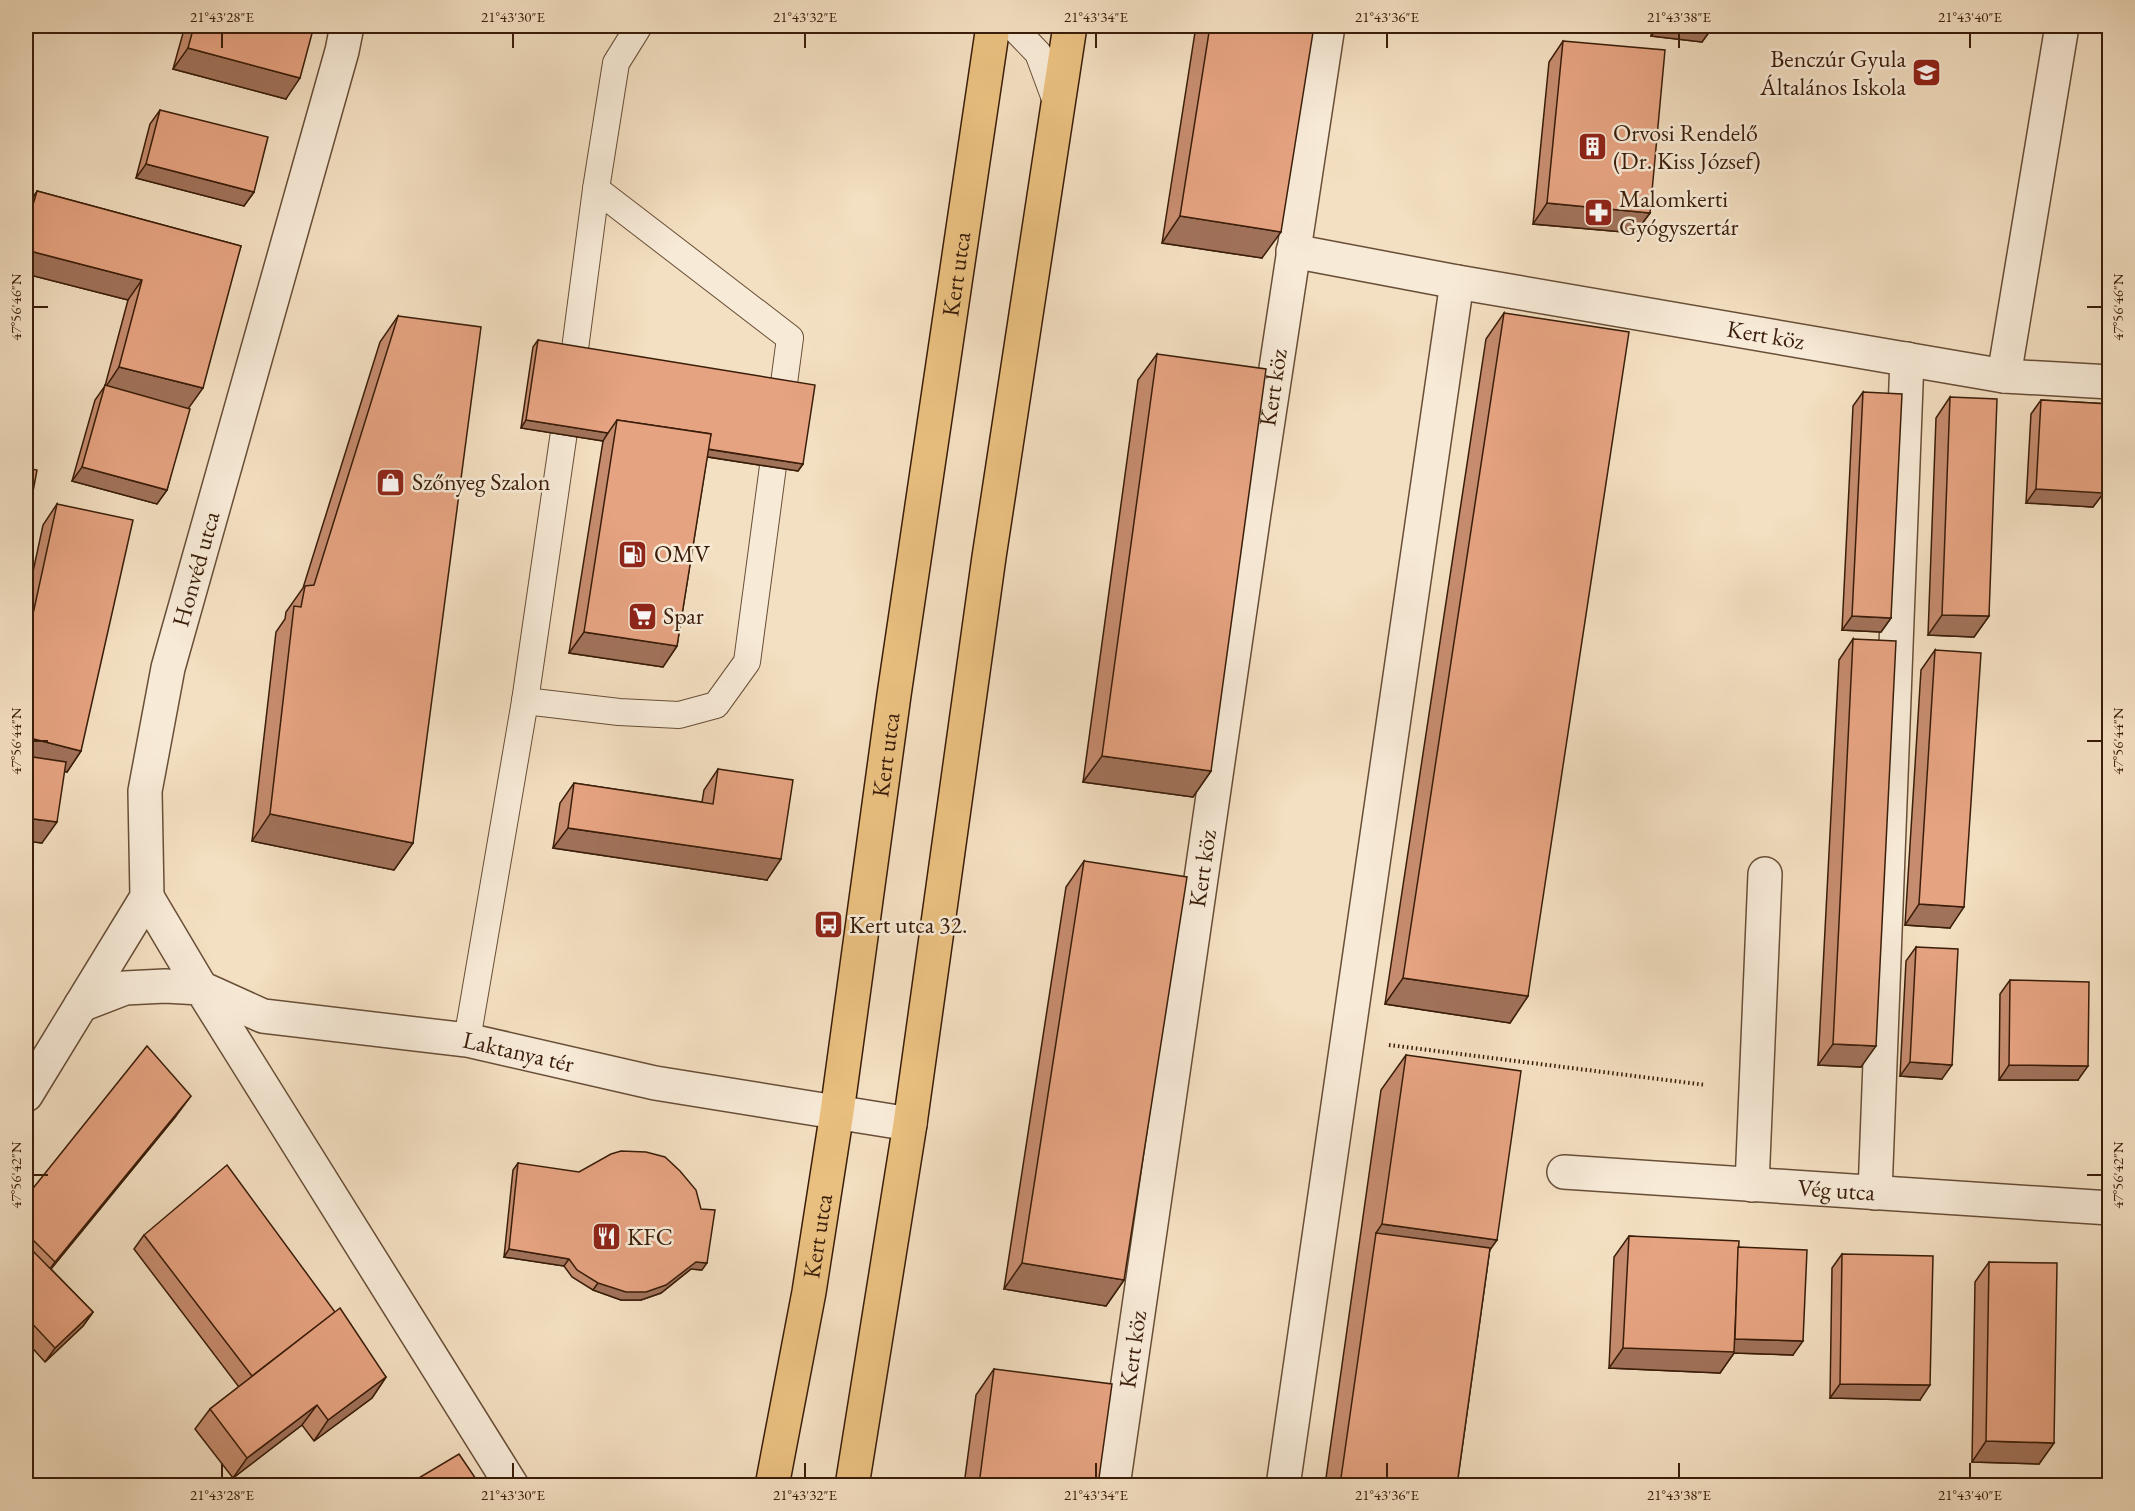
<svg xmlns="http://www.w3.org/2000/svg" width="2135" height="1511" font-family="'EB Garamond',serif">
<rect width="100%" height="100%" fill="#f3dfc1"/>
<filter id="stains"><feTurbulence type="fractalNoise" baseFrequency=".00333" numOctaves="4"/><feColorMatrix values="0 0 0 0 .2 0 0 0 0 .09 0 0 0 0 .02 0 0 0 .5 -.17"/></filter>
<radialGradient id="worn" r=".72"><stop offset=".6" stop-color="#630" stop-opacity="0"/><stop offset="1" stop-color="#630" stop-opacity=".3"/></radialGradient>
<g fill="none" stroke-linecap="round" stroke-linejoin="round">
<defs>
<g id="service">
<path d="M 1012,26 L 1038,53 L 1058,107"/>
<path d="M 525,701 L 619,712 L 679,715 L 716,705 L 747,662 L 790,338 L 596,189"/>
<path d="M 467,1040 L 525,701 L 565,425 L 596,189 L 616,63 L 639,26"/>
</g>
<g id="minor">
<path id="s1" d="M 1293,251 L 1457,282 L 2004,376 L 2110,382"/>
<path d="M 2004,376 L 2062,26"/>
<path id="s2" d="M 147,897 L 201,988 L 263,1016 L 467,1040 L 655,1083 L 910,1124"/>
<path d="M 81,1005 L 125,988 L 165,986 L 201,988 L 512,1486"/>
<path id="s3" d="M 26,1095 L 147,897 L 145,791 L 168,668 L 342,51 L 347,26"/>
<path id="s4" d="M 1564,1172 L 2110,1208"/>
<path d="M 1752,1185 L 1765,874"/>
<path d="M 1875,1193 L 1907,359"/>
<path id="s5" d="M 1113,1486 L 1254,513 L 1328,26"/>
<path d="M 1283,1486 L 1457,282"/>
</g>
<g id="primary">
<path id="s6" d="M 772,1486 L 809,1292 L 837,1112 L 894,695 L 993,26"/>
<path d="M 852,1486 L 910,1124 L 989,557 L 1070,26"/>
</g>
</defs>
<use href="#service" stroke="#684e37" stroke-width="28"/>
<use href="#minor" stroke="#684e37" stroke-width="36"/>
<use href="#primary" stroke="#3a1d09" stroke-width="36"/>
<path stroke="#3a1d09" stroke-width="4" stroke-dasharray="1.5 3" stroke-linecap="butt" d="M 1389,1045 L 1706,1085"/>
<use href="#service" stroke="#f7ead7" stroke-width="26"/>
<use href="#minor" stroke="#f7ead7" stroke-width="33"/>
<use href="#primary" stroke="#eac080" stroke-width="33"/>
</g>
<g fill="#c68c6f" stroke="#3a1d09" stroke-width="1.5">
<path d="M 185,26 L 314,26 L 286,99 L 173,69 Z"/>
<path d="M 1196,26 L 1314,26 L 1262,258 L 1162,243 Z"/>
<path d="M 1653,26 L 1713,26 L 1712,28 L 1702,42 L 1651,36 Z"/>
<path d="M 1563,41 L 1650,213 L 1635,233 L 1533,224 L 1549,62 Z"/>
<path d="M 160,110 L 254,192 L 244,206 L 136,178 L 150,124 Z"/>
<path d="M 37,191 L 241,246 L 188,408 L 167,490 L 157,504 L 72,481 L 95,400 L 105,386 L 128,300 L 26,274 L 26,208 Z"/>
<path d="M 1504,313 L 1528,996 L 1510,1023 L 1385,1004 L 1486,339 Z"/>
<path d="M 398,316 L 413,843 L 394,870 L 252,841 L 276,632 L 285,619 L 286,612 L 303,588 L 380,342 Z"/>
<path d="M 538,340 L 803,464 L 798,471 L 707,457 L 677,646 L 663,667 L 569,653 L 603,441 L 521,428 L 533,347 Z"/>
<path d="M 1157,354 L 1211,771 L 1193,797 L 1083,782 L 1138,380 Z"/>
<path d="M 1863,392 L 1891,618 L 1881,632 L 1842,630 L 1853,406 Z"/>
<path d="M 1950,397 L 1989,616 L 1974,637 L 1928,635 L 1936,418 Z"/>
<path d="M 2041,400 L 2109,404 L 2109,495 L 2102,495 L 2093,507 L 2026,503 L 2031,414 Z"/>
<path d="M 57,504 L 81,751 L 67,772 L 64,771 L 42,843 L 26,841 L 26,604 L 43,525 Z"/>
<path d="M 1853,639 L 1861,1067 L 1818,1065 L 1839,660 Z"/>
<path d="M 1935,650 L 1950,928 L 1905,925 L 1921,670 Z"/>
<path d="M 718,769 L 767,880 L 553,848 L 560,803 L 574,783 L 702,802 L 704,790 Z"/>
<path d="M 1084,861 L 1124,1280 L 1106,1306 L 1004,1289 L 1066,887 Z"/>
<path d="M 1916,947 L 1942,1079 L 1900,1076 L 1906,961 Z"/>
<path d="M 2010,980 L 2078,1080 L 1999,1080 L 2000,994 Z"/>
<path d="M 1406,1055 L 1497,1240 L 1490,1248 L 1457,1485 L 1325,1485 L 1381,1090 Z"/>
<path d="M 176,1116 L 51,1269 L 93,1312 L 83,1326 L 45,1362 L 26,1341 L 26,1197 Z"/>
<path d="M 518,1163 L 702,1270 L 691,1269 L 661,1293 L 641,1300 L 621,1300 L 593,1290 L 572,1277 L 564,1266 L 504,1257 L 513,1170 Z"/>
<path d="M 144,1235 L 335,1312 L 386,1377 L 372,1398 L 314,1441 L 302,1425 L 233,1478 L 195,1429 L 210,1409 L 239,1387 L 134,1249 Z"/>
<path d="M 1629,1236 L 1738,1247 L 1793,1355 L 1734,1353 L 1720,1373 L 1609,1368 L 1614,1257 Z"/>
<path d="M 1842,1254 L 1920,1400 L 1830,1398 L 1832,1268 Z"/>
<path d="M 1989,1262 L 2054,1443 L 2039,1464 L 1972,1462 L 1975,1282 Z"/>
<path d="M 994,1369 L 1098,1485 L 964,1485 L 976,1395 Z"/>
</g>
<g fill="#a1725a" stroke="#3a1d09" stroke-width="1.5">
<path d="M 1659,26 L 1693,26 L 1712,28 L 1702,42 L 1651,36 Z"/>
<path d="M 188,48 L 300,78 L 286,99 L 173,69 Z"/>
<path d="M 146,164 L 254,192 L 244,206 L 136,178 Z"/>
<path d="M 1547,203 L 1650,213 L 1635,233 L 1533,224 Z"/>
<path d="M 1180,216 L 1281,232 L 1262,258 L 1162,243 Z"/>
<path d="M 26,250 L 142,280 L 128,300 L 26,274 Z"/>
<path d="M 119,367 L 203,388 L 188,409 L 105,388 Z"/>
<path d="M 526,420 L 608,433 L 603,441 L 521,428 Z"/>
<path d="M 615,435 L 803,464 L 798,471 L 614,442 Z"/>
<path d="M 82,467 L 167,490 L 157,504 L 72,481 Z"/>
<path d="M 2104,480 L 2109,480 L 2109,495 L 2102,495 L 2093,507 L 2026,503 L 2036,489 Z"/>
<path d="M 26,501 L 31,502 L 26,510 Z"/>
<path d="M 1942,615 L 1989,616 L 1974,637 L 1928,635 Z"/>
<path d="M 1852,616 L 1891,618 L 1881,632 L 1842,630 Z"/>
<path d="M 584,632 L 677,646 L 663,667 L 569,653 Z"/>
<path d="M 26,737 L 81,751 L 67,772 L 26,762 Z"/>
<path d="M 1102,756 L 1211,771 L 1193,797 L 1083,782 Z"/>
<path d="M 270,814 L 413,843 L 394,870 L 252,841 Z"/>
<path d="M 26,818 L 57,822 L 42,843 L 26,841 Z"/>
<path d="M 568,828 L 781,859 L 767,880 L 553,848 Z"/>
<path d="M 1919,904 L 1964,907 L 1950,928 L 1905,925 Z"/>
<path d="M 1403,978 L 1528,996 L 1510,1023 L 1385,1004 Z"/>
<path d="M 1833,1044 L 1876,1046 L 1861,1067 L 1818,1065 Z"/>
<path d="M 1910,1062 L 1952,1065 L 1942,1079 L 1900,1076 Z"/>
<path d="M 2009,1065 L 2088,1066 L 2078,1080 L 1999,1080 Z"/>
<path d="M 191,1096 L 176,1116 L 40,1282 L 55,1262 Z"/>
<path d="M 1382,1224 L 1497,1240 L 1472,1275 L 1376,1233 Z"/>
<path d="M 509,1249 L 569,1259 L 564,1266 L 504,1257 Z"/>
<path d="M 696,1262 L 707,1263 L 702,1270 L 691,1269 L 661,1293 L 641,1300 L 621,1300 L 593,1290 L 598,1283 Z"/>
<path d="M 1022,1263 L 1124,1280 L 1106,1306 L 1004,1289 Z"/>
<path d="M 93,1312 L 83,1326 L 45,1362 L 55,1348 Z"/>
<path d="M 1731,1339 L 1803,1341 L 1793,1355 L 1734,1353 L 1720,1373 L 1609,1368 L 1623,1348 Z"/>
<path d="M 386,1377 L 372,1398 L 314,1441 L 328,1420 Z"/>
<path d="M 1840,1384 L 1930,1385 L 1920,1400 L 1830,1398 Z"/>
<path d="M 317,1405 L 302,1425 L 233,1478 L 247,1458 Z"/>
<path d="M 1986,1441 L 2054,1443 L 2039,1464 L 1972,1462 Z"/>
</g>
<g fill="#e6a381" stroke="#3a1d09" stroke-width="1.5">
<path d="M 194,26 L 314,26 L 300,78 L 188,48 Z"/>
<path d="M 1210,26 L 1314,26 L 1281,232 L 1180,216 Z"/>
<path d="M 1693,26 L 1713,26 L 1712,28 Z"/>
<path d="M 1563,41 L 1665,50 L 1650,213 L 1547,203 Z"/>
<path d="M 160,110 L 268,137 L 254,192 L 146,164 Z"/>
<path d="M 37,191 L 241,246 L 203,388 L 119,367 L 142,280 L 26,250 L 26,228 Z"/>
<path d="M 1504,313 L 1629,332 L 1528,996 L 1403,978 Z"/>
<path d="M 398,316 L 481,327 L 413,843 L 270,814 L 294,606 L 301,607 L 305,586 L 314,585 Z"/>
<path d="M 538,340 L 815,385 L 803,464 L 708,449 L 711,434 L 617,420 L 608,433 L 526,420 Z"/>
<path d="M 1157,354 L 1266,369 L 1211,771 L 1102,756 Z"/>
<path d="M 105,385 L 190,409 L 167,490 L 82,467 Z"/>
<path d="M 1863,392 L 1902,394 L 1891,618 L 1852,616 Z"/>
<path d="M 1950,397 L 1997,399 L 1989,616 L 1942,615 Z"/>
<path d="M 2041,400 L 2109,404 L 2109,480 L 2104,480 L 2103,493 L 2036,489 Z"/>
<path d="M 617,420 L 711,434 L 677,646 L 584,632 Z"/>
<path d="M 26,468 L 37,470 L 31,502 L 26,501 Z"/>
<path d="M 57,504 L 133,520 L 81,751 L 26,737 L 26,723 L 29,708 L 26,708 L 26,636 L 28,637 Z"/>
<path d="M 1853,639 L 1896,641 L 1876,1046 L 1833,1044 Z"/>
<path d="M 1935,650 L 1981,653 L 1964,907 L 1919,904 Z"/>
<path d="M 26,756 L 66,762 L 57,822 L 26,818 Z"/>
<path d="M 718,769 L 793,780 L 781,859 L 568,828 L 574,783 L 713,804 Z"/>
<path d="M 1084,861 L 1187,877 L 1124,1280 L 1022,1263 Z"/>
<path d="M 1916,947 L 1958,949 L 1952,1065 L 1910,1062 Z"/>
<path d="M 2010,980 L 2089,982 L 2088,1066 L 2009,1065 Z"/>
<path d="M 147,1046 L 191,1096 L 55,1262 L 26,1233 L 26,1197 Z"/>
<path d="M 1406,1055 L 1521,1071 L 1497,1240 L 1382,1224 Z"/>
<path d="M 621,1151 L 646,1152 L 665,1157 L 680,1171 L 696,1190 L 701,1209 L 715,1210 L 707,1263 L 696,1262 L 666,1285 L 646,1292 L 626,1292 L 598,1283 L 577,1270 L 569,1259 L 509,1249 L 518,1163 L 579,1172 L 611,1154 Z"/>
<path d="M 227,1165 L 335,1312 L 252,1376 L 144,1235 Z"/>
<path d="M 1376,1233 L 1490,1248 L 1457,1485 L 1340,1485 Z"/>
<path d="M 1629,1236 L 1739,1241 L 1734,1352 L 1623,1348 Z"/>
<path d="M 26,1244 L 93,1312 L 55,1348 L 26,1317 Z"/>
<path d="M 1738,1247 L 1807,1250 L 1803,1341 L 1735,1339 Z"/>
<path d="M 1842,1254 L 1933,1256 L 1930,1385 L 1840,1384 Z"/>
<path d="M 1989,1262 L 2057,1263 L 2054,1443 L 1986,1441 Z"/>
<path d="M 340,1308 L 386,1377 L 328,1420 L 317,1405 L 247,1458 L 210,1409 Z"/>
<path d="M 994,1369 L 1112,1384 L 1098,1485 L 979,1485 Z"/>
<path d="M 459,1454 L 480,1485 L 407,1485 Z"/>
</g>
<path fill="none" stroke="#3a1d09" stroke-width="2" d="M 222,33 L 222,48M 513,33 L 513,48M 805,33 L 805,48M 1096,33 L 1096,48M 1387,33 L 1387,48M 1679,33 L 1679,48M 1970,33 L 1970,48M 33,307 L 48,307M 2087,307 L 2102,307M 33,741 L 48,741M 2087,741 L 2102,741M 33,1175 L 48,1175M 2087,1175 L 2102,1175M 222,1463 L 222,1478M 513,1463 L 513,1478M 805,1463 L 805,1478M 1096,1463 L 1096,1478M 1387,1463 L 1387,1478M 1679,1463 L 1679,1478M 1970,1463 L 1970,1478"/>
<defs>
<symbol id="school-square" viewBox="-11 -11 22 22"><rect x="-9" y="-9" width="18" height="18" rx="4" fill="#8f2418" stroke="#f7ead7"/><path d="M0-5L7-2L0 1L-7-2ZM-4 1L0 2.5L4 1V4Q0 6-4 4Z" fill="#fff"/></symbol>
<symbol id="building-square" viewBox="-11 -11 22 22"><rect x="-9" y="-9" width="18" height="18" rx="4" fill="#8f2418" stroke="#f7ead7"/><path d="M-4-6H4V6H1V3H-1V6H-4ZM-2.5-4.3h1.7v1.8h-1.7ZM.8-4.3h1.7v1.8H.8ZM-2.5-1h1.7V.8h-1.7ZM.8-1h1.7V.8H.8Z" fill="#fff"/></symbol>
<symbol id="pharmacy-square" viewBox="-11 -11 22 22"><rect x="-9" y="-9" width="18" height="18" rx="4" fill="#8f2418" stroke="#f7ead7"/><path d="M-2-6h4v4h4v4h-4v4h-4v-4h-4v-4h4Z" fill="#fff"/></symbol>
<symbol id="shop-square" viewBox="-11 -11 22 22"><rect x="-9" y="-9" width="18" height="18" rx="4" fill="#8f2418" stroke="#f7ead7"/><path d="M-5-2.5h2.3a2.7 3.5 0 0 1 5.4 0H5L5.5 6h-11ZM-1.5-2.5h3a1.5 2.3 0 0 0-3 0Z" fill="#fff"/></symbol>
<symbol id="fuel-square" viewBox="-11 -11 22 22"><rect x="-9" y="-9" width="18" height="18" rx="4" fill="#8f2418" stroke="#f7ead7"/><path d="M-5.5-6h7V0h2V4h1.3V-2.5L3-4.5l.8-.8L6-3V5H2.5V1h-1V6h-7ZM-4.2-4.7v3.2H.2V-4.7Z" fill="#fff"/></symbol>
<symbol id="supermarket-square" viewBox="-11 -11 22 22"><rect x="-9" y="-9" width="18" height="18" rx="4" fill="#8f2418" stroke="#f7ead7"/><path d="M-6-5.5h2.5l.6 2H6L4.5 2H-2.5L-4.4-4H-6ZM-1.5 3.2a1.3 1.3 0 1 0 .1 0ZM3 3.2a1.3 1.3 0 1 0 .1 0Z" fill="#fff"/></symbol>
<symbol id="bus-square" viewBox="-11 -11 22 22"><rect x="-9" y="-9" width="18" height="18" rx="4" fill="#8f2418" stroke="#f7ead7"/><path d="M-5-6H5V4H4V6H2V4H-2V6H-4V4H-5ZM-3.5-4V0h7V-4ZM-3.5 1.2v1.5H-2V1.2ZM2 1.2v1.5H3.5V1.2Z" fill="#fff"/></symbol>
<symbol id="restaurant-square" viewBox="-11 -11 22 22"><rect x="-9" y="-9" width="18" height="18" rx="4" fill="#8f2418" stroke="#f7ead7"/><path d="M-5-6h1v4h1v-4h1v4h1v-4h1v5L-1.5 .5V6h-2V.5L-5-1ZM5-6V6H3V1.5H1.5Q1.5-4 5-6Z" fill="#fff"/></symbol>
</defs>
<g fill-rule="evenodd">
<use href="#school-square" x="1910" y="56" width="33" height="33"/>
<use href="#building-square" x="1576" y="130" width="33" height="33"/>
<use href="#pharmacy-square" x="1582" y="196" width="33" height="33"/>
<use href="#shop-square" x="374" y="466" width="33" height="33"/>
<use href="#fuel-square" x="616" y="538" width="33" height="33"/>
<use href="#supermarket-square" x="626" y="600" width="33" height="33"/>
<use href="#bus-square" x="812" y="908" width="33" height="33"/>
<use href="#restaurant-square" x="590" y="1220" width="33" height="33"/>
</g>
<g text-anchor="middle" stroke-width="5" stroke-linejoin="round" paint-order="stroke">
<g font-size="24" fill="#3a1d09" stroke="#f7ead7" text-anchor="start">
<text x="1906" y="67" text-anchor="end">Benczúr Gyula<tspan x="1906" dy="28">Általános Iskola</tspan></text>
<text x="1613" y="141">Orvosi Rendelő<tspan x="1613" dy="28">(Dr. Kiss József)</tspan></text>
<text x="1619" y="207">Malomkerti<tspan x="1619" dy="28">Gyógyszertár</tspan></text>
<text x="412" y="490">Szőnyeg Szalon</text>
<text x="654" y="562">OMV</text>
<text x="663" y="624">Spar</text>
<text x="849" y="933">Kert utca 32.</text>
<text x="627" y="1245">KFC</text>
</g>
<g font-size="24" fill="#3a1d09" stroke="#f7ead7">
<text dy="8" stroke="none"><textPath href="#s6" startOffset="1226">Kert utca</textPath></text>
<text dy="8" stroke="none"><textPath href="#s1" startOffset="480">Kert köz</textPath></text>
<text dy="8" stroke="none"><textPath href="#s5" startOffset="1110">Kert köz</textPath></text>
<text dy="8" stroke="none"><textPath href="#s3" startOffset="566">Honvéd utca</textPath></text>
<text dy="8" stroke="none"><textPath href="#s6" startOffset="740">Kert utca</textPath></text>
<text dy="8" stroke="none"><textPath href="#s5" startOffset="624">Kert köz</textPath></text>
<text dy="8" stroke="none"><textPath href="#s2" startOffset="432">Laktanya tér</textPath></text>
<text dy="8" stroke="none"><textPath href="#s4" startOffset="273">Vég utca</textPath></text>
<text dy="8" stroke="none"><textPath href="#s6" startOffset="254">Kert utca</textPath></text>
<text dy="8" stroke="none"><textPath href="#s5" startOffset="138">Kert köz</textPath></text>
</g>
</g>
<rect width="2135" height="1511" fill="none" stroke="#f3dfc1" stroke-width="66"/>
<rect x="33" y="33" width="2069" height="1445" fill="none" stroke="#3a1d09" stroke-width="2"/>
<g font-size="15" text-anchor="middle" fill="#3a1d09">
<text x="222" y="22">21°43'28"E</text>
<text x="513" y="22">21°43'30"E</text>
<text x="805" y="22">21°43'32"E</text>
<text x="1096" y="22">21°43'34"E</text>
<text x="1387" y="22">21°43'36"E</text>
<text x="1679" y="22">21°43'38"E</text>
<text x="1970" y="22">21°43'40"E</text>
<text transform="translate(16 307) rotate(-90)" y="5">47°56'46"N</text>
<text transform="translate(2118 307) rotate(-90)" y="5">47°56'46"N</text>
<text transform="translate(16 741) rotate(-90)" y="5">47°56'44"N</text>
<text transform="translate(2118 741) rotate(-90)" y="5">47°56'44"N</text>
<text transform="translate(16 1175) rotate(-90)" y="5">47°56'42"N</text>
<text transform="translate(2118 1175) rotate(-90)" y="5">47°56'42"N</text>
<text x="222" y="1500">21°43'28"E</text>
<text x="513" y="1500">21°43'30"E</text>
<text x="805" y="1500">21°43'32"E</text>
<text x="1096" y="1500">21°43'34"E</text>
<text x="1387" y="1500">21°43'36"E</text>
<text x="1679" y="1500">21°43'38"E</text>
<text x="1970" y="1500">21°43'40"E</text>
</g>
<rect width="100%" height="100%" filter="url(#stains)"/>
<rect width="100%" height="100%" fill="url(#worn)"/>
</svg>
